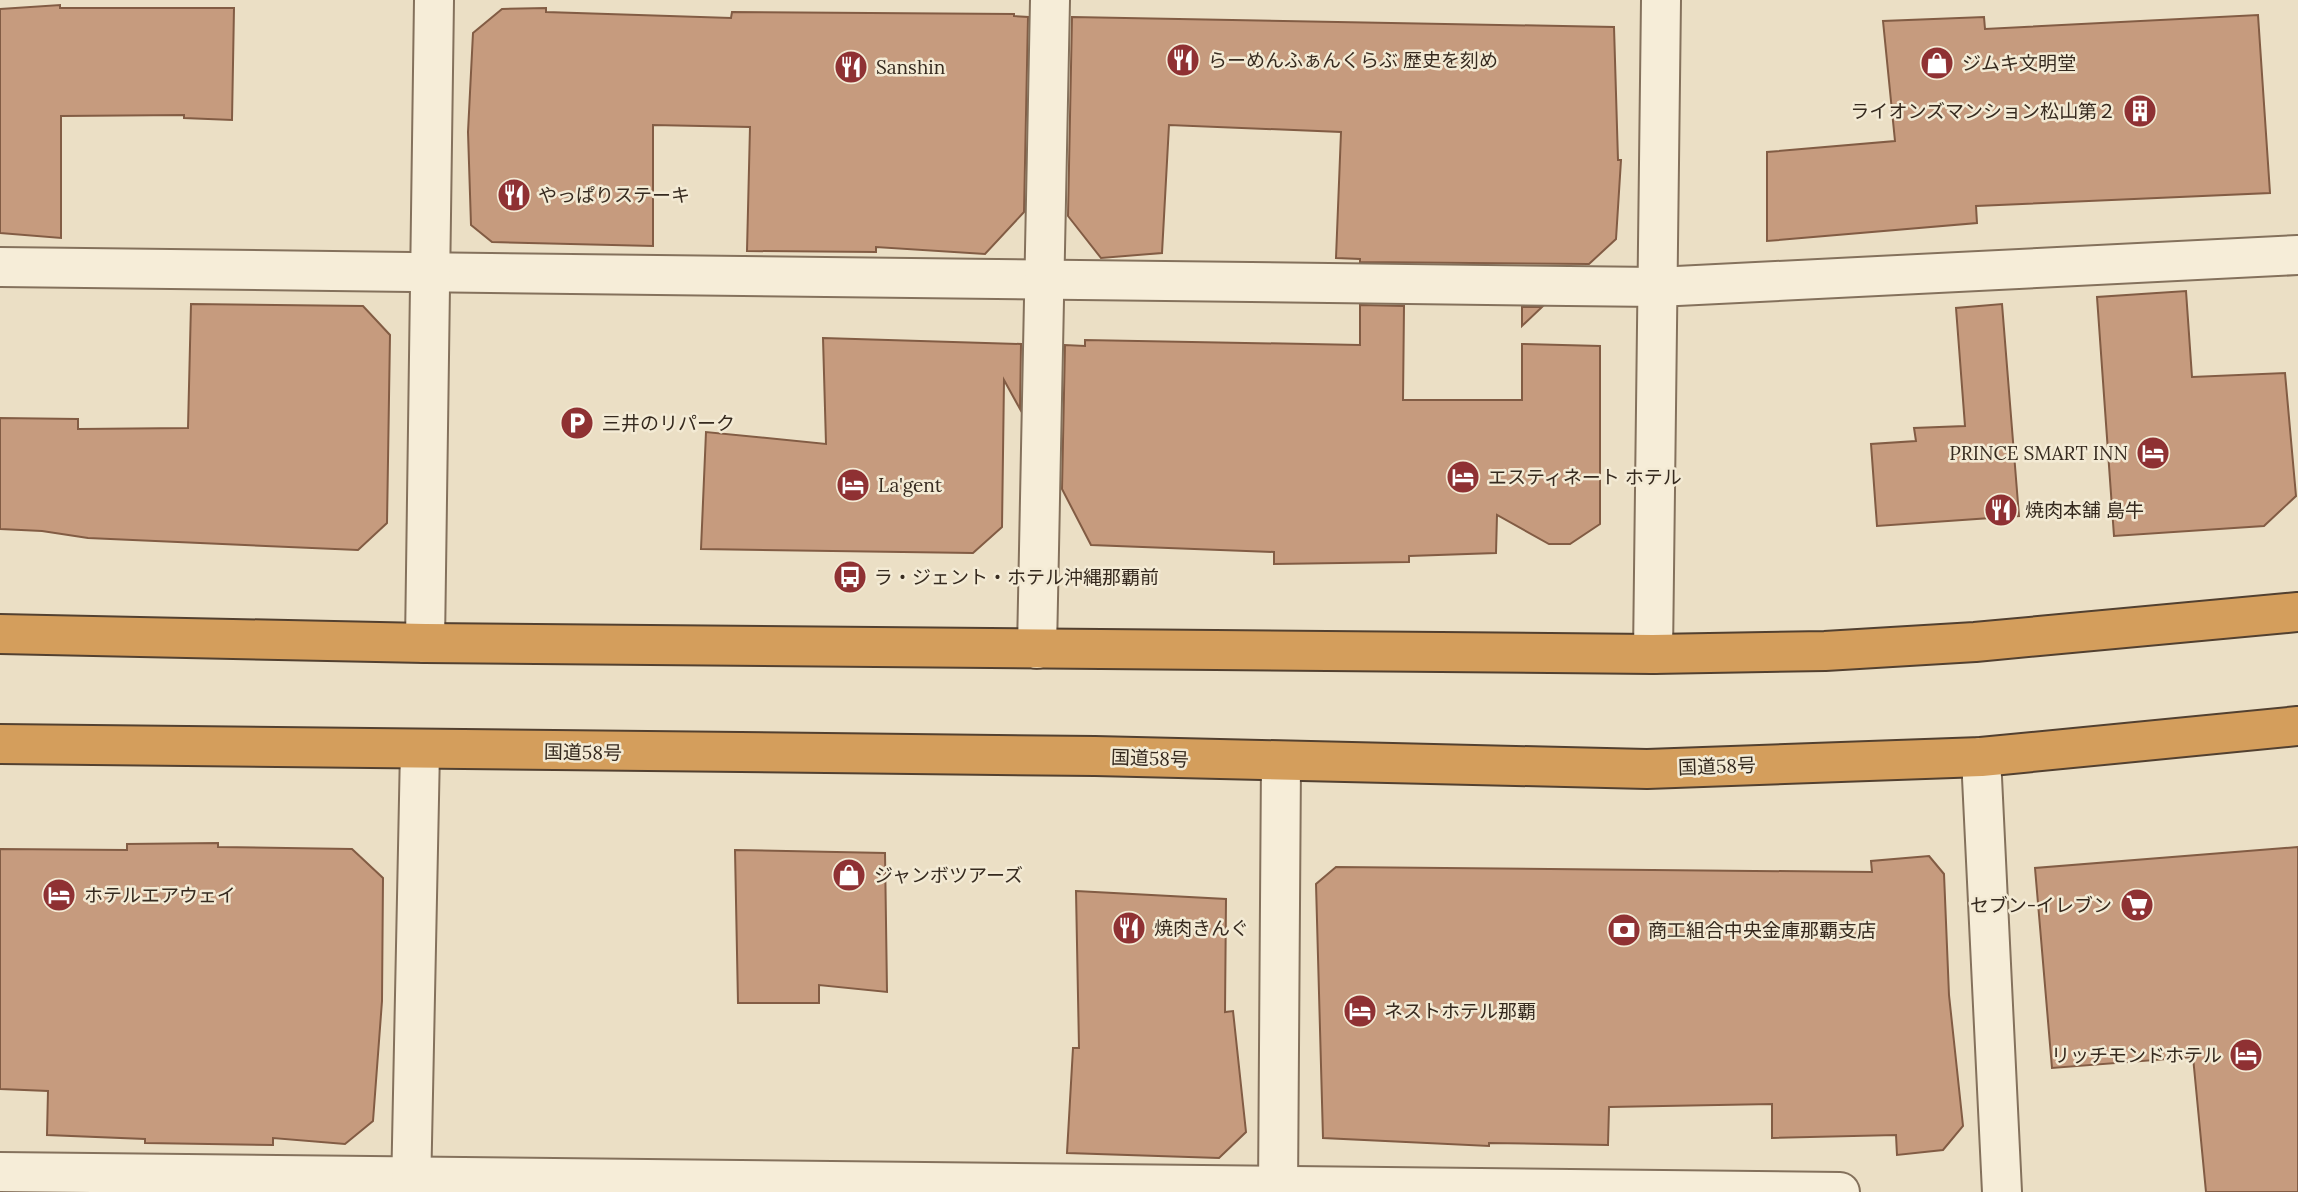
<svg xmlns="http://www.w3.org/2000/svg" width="2298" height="1192" font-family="Lora,'Noto Sans JP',serif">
<rect width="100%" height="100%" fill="#ebdfc5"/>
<g fill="#c69b7e" stroke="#825c44" stroke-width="2">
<path d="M 60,5 L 60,8 L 234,8 L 232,120 L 184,118 L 184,115 L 61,116 L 61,238 L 0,233 L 0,9 Z"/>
<path d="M 546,8 L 546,12 L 731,18 L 732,12 L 1014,14 L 1014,16 L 1028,17 L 1024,212 L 985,254 L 876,247 L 876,252 L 747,251 L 750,127 L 653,125 L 653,246 L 492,242 L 471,225 L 468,132 L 473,33 L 502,9 Z"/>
<path d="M 2258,15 L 2270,193 L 1976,206 L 1977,223 L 1767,241 L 1767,152 L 1895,141 L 1883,21 L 1984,17 L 1985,29 Z"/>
<path d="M 1072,17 L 1614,27 L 1618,160 L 1621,160 L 1616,239 L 1589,264 L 1360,262 L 1360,259 L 1336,258 L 1341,132 L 1169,125 L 1162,253 L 1101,258 L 1068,216 Z"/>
<path d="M 2186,291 L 2192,377 L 2285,373 L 2296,496 L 2264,526 L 2114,536 L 2097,297 Z"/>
<path d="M 191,304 L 363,306 L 390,335 L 387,523 L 358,550 L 88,538 L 42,531 L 0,529 L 0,418 L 78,419 L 78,429 L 188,428 Z"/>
<path d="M 2002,304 L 2019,516 L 1877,526 L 1871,444 L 1916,441 L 1914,428 L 1965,426 L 1956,308 Z"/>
<path d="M 1360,305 L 1404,306 L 1403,400 L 1522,400 L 1522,344 L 1600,346 L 1600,524 L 1570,544 L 1549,544 L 1497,515 L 1496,553 L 1409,556 L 1409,562 L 1274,564 L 1274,552 L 1091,545 L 1062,489 L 1065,345 L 1085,346 L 1085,340 L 1360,345 Z"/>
<path d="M 1522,307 L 1542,307 L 1522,326 Z"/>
<path d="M 823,338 L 1021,344 L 1020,409 L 1004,380 L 1002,527 L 973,553 L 701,549 L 706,432 L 826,444 Z"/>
<path d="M 218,843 L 218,847 L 352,849 L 383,878 L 382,1001 L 373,1121 L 345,1144 L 273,1138 L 273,1145 L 145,1143 L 145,1139 L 47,1135 L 48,1091 L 0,1089 L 0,849 L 127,850 L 127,844 Z"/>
<path d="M 2298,847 L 2298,1192 L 2206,1192 L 2193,1057 L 2052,1068 L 2035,868 Z"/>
<path d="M 735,850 L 885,853 L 887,992 L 819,985 L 819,1003 L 738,1003 Z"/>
<path d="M 1929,856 L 1944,874 L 1949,995 L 1963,1126 L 1943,1150 L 1897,1155 L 1896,1135 L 1772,1138 L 1772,1104 L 1609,1107 L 1608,1145 L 1489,1143 L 1489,1146 L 1323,1138 L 1316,884 L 1336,867 L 1872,872 L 1871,861 Z"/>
<path d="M 1076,891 L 1226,899 L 1225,1012 L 1233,1011 L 1246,1132 L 1219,1158 L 1067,1153 L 1073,1048 L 1079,1048 Z"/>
</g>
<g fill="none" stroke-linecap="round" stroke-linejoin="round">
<defs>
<g id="minor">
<path d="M 0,267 L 1657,287 L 2298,255"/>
<path d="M 425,643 L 434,0"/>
<path d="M 1037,649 L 1050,0"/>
<path d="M 1653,654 L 1661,0"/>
<path d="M 1981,757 L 2002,1192"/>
<path d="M 0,1172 L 1840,1192"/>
<path d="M 411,1192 L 420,750"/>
<path d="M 1278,1192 L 1281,761"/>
</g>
<g id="highway">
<path d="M 0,634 L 425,643 L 1653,654 L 1825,651 L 1975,642 L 2298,612"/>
<path d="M 0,744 L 1095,756 L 1647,769 L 1981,757 L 2298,726"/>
</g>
</defs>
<use href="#minor" stroke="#84715c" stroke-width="42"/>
<use href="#highway" stroke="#524030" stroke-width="42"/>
<use href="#minor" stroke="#f6edd8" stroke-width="38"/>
<use href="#highway" stroke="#d49e5c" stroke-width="38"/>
</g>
<defs>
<symbol id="restaurant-disc" viewBox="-11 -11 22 22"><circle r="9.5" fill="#8f3133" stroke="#f3ead4"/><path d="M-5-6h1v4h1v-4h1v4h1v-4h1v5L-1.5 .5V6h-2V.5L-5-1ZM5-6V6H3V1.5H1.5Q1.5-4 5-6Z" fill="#fff"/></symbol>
<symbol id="shop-disc" viewBox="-11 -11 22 22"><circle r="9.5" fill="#8f3133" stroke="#f3ead4"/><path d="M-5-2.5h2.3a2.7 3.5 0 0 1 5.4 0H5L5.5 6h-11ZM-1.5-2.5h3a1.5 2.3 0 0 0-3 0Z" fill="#fff"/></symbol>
<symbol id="building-disc" viewBox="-11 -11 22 22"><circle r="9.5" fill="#8f3133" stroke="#f3ead4"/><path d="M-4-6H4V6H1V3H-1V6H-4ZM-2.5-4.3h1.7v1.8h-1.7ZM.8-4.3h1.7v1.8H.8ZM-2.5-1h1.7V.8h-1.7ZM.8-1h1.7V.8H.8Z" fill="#fff"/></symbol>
<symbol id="parking-disc" viewBox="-11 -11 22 22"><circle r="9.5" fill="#8f3133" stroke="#f3ead4"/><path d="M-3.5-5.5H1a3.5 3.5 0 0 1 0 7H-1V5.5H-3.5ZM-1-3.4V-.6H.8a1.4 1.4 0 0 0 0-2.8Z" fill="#fff"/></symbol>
<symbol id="hotel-disc" viewBox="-11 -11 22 22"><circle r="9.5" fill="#8f3133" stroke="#f3ead4"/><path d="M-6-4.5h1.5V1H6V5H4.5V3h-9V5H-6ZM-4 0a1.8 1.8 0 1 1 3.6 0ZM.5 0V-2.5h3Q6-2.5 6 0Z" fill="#fff"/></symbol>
<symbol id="bus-disc" viewBox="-11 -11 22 22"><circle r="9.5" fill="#8f3133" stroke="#f3ead4"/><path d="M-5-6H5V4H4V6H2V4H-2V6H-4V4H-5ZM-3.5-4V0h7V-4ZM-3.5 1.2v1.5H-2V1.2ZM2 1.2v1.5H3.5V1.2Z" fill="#fff"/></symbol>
<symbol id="supermarket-disc" viewBox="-11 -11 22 22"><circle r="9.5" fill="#8f3133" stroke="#f3ead4"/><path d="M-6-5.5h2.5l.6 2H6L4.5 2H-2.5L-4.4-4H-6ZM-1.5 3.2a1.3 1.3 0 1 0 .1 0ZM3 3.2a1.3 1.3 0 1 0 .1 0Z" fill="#fff"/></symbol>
<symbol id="bank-disc" viewBox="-11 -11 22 22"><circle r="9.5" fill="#8f3133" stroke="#f3ead4"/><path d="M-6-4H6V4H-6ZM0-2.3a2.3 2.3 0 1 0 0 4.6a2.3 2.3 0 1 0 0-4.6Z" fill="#fff"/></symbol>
</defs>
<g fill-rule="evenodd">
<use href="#restaurant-disc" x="1164" y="41" width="38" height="38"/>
<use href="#shop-disc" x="1918" y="44" width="38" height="38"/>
<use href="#restaurant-disc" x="832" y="48" width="38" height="38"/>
<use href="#building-disc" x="2121" y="92" width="38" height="38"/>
<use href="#restaurant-disc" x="495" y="176" width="38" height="38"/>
<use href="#parking-disc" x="558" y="404" width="38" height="38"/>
<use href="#hotel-disc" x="2134" y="434" width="38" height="38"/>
<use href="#hotel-disc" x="1444" y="458" width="38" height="38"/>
<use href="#hotel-disc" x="834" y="466" width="38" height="38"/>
<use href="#restaurant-disc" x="1982" y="491" width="38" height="38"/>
<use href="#bus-disc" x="831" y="558" width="38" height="38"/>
<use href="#shop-disc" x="830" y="856" width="38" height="38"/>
<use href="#hotel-disc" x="40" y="876" width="38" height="38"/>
<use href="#supermarket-disc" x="2118" y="886" width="38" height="38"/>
<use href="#restaurant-disc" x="1110" y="909" width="38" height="38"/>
<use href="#bank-disc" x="1605" y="911" width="38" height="38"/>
<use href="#hotel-disc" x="1341" y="992" width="38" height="38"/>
<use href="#hotel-disc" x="2227" y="1036" width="38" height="38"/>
</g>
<g text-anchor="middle" stroke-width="5" stroke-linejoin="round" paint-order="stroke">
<g font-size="19" fill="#362a1f" stroke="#f3ead4" text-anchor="start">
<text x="1208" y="67">らーめんふぁんくらぶ 歴史を刻め</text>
<text x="1962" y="70">ジムキ文明堂</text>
<text x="876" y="74">Sanshin</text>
<text x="2116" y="118" text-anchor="end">ライオンズマンション松山第２</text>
<text x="538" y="202">やっぱりステーキ</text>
<text x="602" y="430">三井のリパーク</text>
<text x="2128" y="460" text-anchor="end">PRINCE SMART INN</text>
<text x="1488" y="484">エスティネート ホテル</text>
<text x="878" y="492">La'gent</text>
<text x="2025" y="517">焼肉本舗 島牛</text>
<text x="874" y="584">ラ・ジェント・ホテル沖縄那覇前</text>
<text x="874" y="882">ジャンボツアーズ</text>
<text x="84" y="902">ホテルエアウェイ</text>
<text x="2112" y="912" text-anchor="end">セブン-イレブン</text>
<text x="1154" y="935">焼肉きんぐ</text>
<text x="1648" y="937">商工組合中央金庫那覇支店</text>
<text x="1384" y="1018">ネストホテル那覇</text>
<text x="2222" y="1062" text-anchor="end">リッチモンドホテル</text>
</g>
<g font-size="19" fill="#362a1f" stroke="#f3ead4">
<text transform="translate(583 752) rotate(1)" y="7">国道58号</text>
<text transform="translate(1150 758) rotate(2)" y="7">国道58号</text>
<text transform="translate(1717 766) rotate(-2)" y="7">国道58号</text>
</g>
</g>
</svg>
